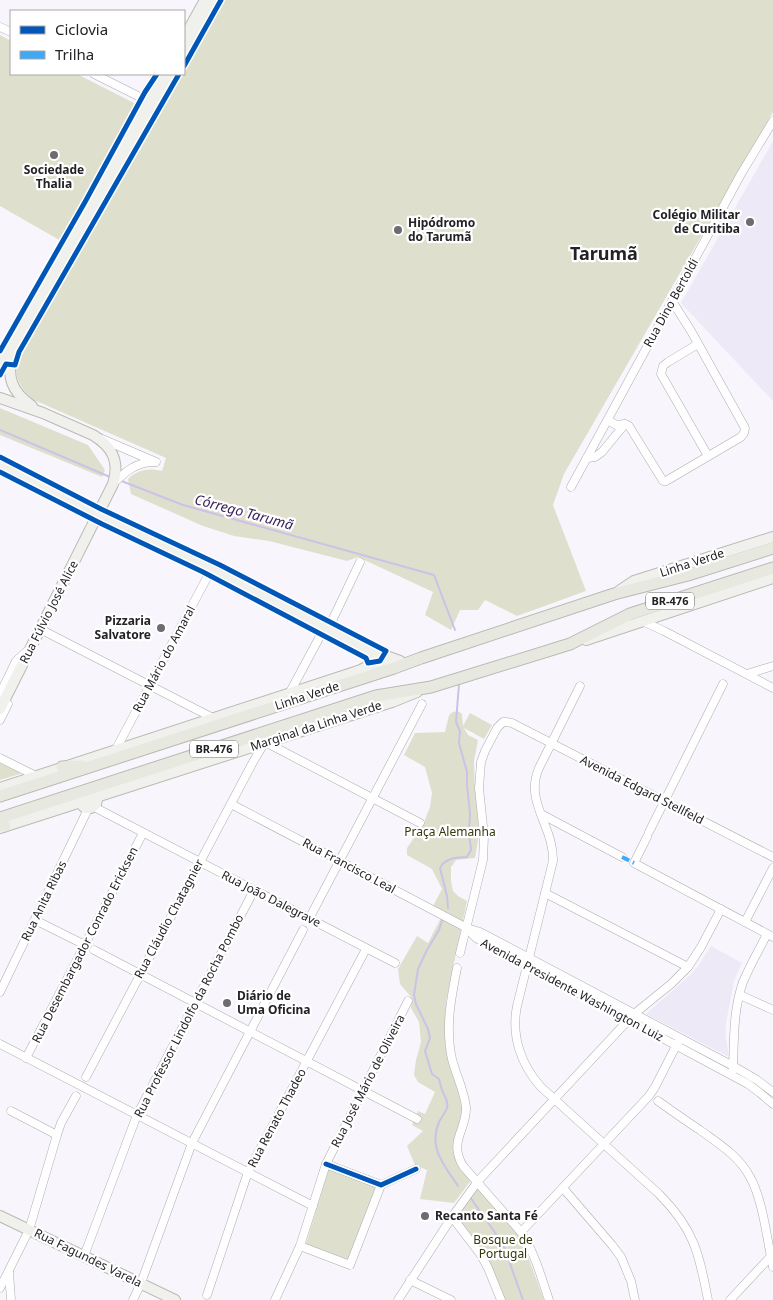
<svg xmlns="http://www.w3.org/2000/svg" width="773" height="1300" font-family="'Noto Sans',sans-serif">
<rect width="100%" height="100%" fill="#f8f6fc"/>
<g fill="#ede9f6">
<path d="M 773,141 L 773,401 L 681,303 Z"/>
<path d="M 711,946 L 742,963 L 734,981 L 726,1023 L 726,1039 L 729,1057 L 646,1014 L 689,976 L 698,966 Z"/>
</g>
<g fill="#dee0cd">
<path d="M 224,0 L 773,0 L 773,112 L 564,474 L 553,505 L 586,591 L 517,616 L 485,600 L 478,610 L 460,610 L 451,630 L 425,615 L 433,592 L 358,557 L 347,561 L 269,541 L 234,536 L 203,526 L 131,494 L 128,479 C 139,469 148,468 162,471 L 166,458 L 34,400 C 15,384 12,371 22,349 L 181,74 L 184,74 L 184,70 Z"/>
<path d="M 0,35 L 11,41 L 11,74 L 77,74 L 136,104 L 61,241 L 0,206 Z"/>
<path d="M 0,408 L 88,445 L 105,470 L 102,477 L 0,435 Z"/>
<path d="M 458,711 L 462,714 L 463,726 L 470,713 L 492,725 L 484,739 L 464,728 L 468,735 L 478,740 L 474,761 L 475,791 L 478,813 L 478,841 L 475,858 L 456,860 L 451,867 L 451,881 L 453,891 L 458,896 L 467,901 L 446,1001 L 445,1034 L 446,1049 L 450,1063 L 461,1098 L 462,1107 L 462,1116 L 454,1140 L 454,1149 L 472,1179 L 454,1203 L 420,1199 L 427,1170 L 415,1165 L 407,1146 L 423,1131 L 412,1125 L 418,1111 L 425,1114 L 435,1092 L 418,1082 L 414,1075 L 416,1060 L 421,1042 L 419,1022 L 411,1008 L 412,998 L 400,984 L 398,969 L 417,936 L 428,943 L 444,912 L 433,906 L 442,889 L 432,869 L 407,855 L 407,848 L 423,825 L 430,807 L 432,793 L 425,767 L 404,755 L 415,733 L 445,732 L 449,715 L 453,712 Z"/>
<path d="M 0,763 L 19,772 L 20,774 L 0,780 Z"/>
<path d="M 329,1168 L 377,1186 L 350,1261 L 306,1244 Z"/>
<path d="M 479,1186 L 520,1235 L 544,1300 L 503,1300 L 455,1216 Z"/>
</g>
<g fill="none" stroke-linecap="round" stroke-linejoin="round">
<g stroke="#cec1e6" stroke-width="2">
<path d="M 0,430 L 110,477"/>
<path d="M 119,480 L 183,505 L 434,575 L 455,630"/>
<path d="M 448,908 L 447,896 L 440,868 C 445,858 457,857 467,857 L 471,850 L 469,833 L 470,813 L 467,785 L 467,772 L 459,743 L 460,731 L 456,722 L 459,684"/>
<path d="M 442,921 L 439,930 L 427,950 L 418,969 L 414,995 L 416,1004 L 428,1029 L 430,1038 L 425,1051 L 432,1074 L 439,1079 C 440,1083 441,1087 442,1090 C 444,1096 449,1101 447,1108 C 445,1113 441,1118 439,1122 C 428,1148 444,1165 458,1186"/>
<path d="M 470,1197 L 503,1244 L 523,1300"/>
</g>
<defs>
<g id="minor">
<path d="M 0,27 L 11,32"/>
<path d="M 94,74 L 148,101"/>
<path d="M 698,344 L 668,362 L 663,366 L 661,374 L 708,456"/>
<path d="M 608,420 L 616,425 L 625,424 L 629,426 L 663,481 L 666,481 L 741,437 L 744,433 L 745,428 L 691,331 L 672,301"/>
<path d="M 102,439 L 156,462"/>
<path d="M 587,458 L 595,457 L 602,452 L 625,424"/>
<path d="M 113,484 C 125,472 136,462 154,462"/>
<path d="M 571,487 L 741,174 L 773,121"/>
<path d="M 642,621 L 664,631 L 773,688"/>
<path d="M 40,629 L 213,718"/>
<path d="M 747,674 L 773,666"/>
<path d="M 580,686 L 539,768 C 524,802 554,826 553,861 L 517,1006 C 511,1036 521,1065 541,1087 L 659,1194 C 694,1229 699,1253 708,1300"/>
<path d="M 0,694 L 16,661 L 28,650"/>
<path d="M 289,694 L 325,627 L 331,623 L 360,562"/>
<path d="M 0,720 L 8,704"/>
<path d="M 116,749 L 211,570"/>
<path d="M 0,758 L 36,776"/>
<path d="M 231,804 L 467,928 L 480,932 L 733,1066 L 757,1080 L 773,1092"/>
<path d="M 94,807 L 395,963"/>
<path d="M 541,814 L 622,857"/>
<path d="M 649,832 L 723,684"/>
<path d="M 647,837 L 634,863 L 773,937"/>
<path d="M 545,893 L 688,967"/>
<path d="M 309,919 L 422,704"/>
<path d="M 35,920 L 85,945"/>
<path d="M 745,922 L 773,868"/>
<path d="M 467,928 L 476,938 L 748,1084 L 760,1093 L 773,1104"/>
<path d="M 94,950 L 417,1119"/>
<path d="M 460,953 L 483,860 L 484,836 L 479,788 L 481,762 L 485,751 L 497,728 L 503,722 L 506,722 L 512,723 L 773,857"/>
<path d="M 457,968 C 451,998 445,1028 452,1059 C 456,1075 464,1090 466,1107 C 467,1130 448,1141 463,1166 L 521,1232 C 535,1253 541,1277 549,1300"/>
<path d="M 0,992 L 88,809"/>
<path d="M 740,995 L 773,1010"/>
<path d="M 0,1044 L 313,1206"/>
<path d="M 26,1058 L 143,833"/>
<path d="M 733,1070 C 734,1041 733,1010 743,982 C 750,965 759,950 767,934"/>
<path d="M 86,1077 L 253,762 L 265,742 L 420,823"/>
<path d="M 658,1101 C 672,1111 686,1121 700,1130 C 719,1144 739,1156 750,1177 C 763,1200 767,1240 773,1267"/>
<path d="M 11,1111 L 57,1135"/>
<path d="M 326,1164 L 381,1185 L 416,1169"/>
<path d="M 563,1188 L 612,1245 L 621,1257 L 631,1281 L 635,1300"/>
<path d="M 452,1217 L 481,1255 L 488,1268 L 501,1300"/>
<path d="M 521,1232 L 649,1096 L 655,1087 L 678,1042"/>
<path d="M 300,1246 L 350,1265 L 381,1185"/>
<path d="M 84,1256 L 137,1115 L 254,890"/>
<path d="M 9,1272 L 11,1300"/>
<path d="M 410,1280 L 451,1300"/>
<path d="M 0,1288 L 29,1230 L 57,1135 L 61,1123 L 76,1096"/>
<path d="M 207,1295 L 248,1172 L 366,949"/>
<path d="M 133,1300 L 141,1283 L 192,1143 L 303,930"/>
<path d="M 275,1300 L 300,1246 L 326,1164 L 408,1001"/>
<path d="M 398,1300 L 452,1217 L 478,1181 L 634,1014 L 671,984 L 688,967 L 701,947 L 721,909"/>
<path d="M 730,1300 L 773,1254"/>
</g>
<g id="major">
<path d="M 184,38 L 205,0"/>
<path d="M 184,55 L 215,0"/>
<path d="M 0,362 L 164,74"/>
<path d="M 0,398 L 43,413 L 93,435 C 113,447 120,462 113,484 L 0,709"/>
<path d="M 32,406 C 12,392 5,376 14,353 L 173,74"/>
<path d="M 0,465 L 91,513 L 211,570 L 359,645 C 375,657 378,663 358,671"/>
<path d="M 619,591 L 634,581 L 773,537"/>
<path d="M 586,640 L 773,578"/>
<path d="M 365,646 L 383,655 L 400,661"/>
<path d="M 0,788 L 358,671 L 395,663"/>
<path d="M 79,802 L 85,808 L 91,808 L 96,804 L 98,796"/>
<path d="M 0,828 L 392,702 L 417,692"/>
<path d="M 0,1216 L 175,1300"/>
</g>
<g id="highway">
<path d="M 62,767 L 81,766"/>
<path d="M 0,796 L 394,668 L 421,658 L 614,594 L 688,575 L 773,548"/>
<path d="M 0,818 L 376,696 L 431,687 L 570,644 L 630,614 L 773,568"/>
<path d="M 0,826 L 5,826"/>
</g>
</defs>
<use href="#minor" stroke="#adacb0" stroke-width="9"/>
<use href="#major" stroke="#babab3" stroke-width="12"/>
<use href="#highway" stroke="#babab3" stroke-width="13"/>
<use href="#minor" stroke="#fefeff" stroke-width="8"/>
<use href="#major" stroke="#f0f1ec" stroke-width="10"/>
<use href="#highway" stroke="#e7e8df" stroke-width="11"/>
<path stroke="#3fa9f5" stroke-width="4" stroke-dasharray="8 4" stroke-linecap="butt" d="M 622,857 L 634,863"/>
<defs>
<g id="cycleway">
<path d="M 184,66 L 221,0"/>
<path d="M 0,351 L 85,202 L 145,92 L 157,74"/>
<path d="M 0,375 L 6,364 L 15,365 L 19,352 L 179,74"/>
<path d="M 0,457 L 101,509 L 220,565 L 386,651 L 380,661 L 368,663 L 366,658 L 203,572 L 102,524 L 0,472"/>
<path d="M 326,1164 L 381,1185 L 416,1169"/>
</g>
</defs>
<use href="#cycleway" stroke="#fff" stroke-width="8"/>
<use href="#cycleway" stroke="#0057b8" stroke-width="5"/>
</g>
<g fill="#6e6c71" stroke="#fff" stroke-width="2">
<circle cx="54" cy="155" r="5"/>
<circle cx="750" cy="222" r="5"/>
<circle cx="398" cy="230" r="5"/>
<circle cx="161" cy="628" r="5"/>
<circle cx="227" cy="1003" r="5"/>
<circle cx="425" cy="1216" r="5"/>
</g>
<g text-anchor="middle" stroke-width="4.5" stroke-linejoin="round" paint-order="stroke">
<g fill="#fff" stroke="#656467" stroke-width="1">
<rect x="646" y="592.5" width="48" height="17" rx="4"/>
<rect x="190" y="740.5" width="48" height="17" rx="4"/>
</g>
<g font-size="11" font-weight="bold" fill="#232226">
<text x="670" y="605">BR-476</text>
<text x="214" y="753">BR-476</text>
</g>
<g font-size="12" font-weight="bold" fill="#232226" stroke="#fff" text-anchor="start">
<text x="54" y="174" text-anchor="middle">Sociedade<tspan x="54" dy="14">Thalia</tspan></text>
<text x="740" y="219" text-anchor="end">Colégio Militar<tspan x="740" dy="14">de Curitiba</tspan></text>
<text x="408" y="227">Hipódromo<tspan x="408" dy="14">do Tarumã</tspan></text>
<text x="151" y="625" text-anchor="end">Pizzaria<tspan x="151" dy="14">Salvatore</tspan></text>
<text x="237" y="1000">Diário de<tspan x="237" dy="14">Uma Oficina</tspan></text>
<text x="435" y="1220">Recanto Santa Fé</text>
</g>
<g font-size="12" fill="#232226" stroke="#fff">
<text transform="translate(671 303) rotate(-61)" y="4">Rua Dino Bertoldi</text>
<text transform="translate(692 563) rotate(-18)" y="4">Linha Verde</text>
<text transform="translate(49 612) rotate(-63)" y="4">Rua Fúlvio José Alice</text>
<text transform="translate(164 659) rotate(-62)" y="4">Rua Mário do Amaral</text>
<text transform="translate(307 696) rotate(-18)" y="4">Linha Verde</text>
<text transform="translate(316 726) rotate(-18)" y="4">Marginal da Linha Verde</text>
<text transform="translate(642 790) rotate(27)" y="4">Avenida Edgard Stellfeld</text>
<text transform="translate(349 866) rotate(28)" y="4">Rua Francisco Leal</text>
<text transform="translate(271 899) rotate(27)" y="4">Rua João Dalegrave</text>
<text transform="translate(44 901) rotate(-64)" y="4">Rua Anita Ribas</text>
<text transform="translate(169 919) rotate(-62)" y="4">Rua Cláudio Chatagnier</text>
<text transform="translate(85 945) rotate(-63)" y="4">Rua Desembargador Conrado Ericksen</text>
<text transform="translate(572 990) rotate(28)" y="4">Avenida Presidente Washington Luiz</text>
<text transform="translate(189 1016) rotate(-63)" y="4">Rua Professor Lindolfo da Rocha Pombo</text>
<text transform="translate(368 1081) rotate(-63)" y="4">Rua José Mário de Oliveira</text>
<text transform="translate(277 1118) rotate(-62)" y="4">Rua Renato Thadeo</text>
<text transform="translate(88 1258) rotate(26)" y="4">Rua Fagundes Varela</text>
</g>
<g font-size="12" fill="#33370c" stroke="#fff">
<text x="450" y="836">Praça Alemanha</text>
<text x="503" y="1244">Bosque de<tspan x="503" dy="14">Portugal</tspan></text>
</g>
<g font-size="14" font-style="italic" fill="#3a205c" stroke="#fff">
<text transform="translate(244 512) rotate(15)" y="5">Córrego Tarumã</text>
</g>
<g font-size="18" font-weight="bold" fill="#232226" stroke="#fff">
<text x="604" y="260">Tarumã</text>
</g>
</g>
<rect x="10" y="10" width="175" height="65" fill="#ffffff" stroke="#a7a7a8"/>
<rect x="20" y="26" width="25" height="8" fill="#0057b8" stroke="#a7a7a8"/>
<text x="55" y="35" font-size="15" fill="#232226">Ciclovia</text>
<rect x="20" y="51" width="25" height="8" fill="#3fa9f5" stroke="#a7a7a8"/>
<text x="55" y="60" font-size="15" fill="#232226">Trilha</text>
</svg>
